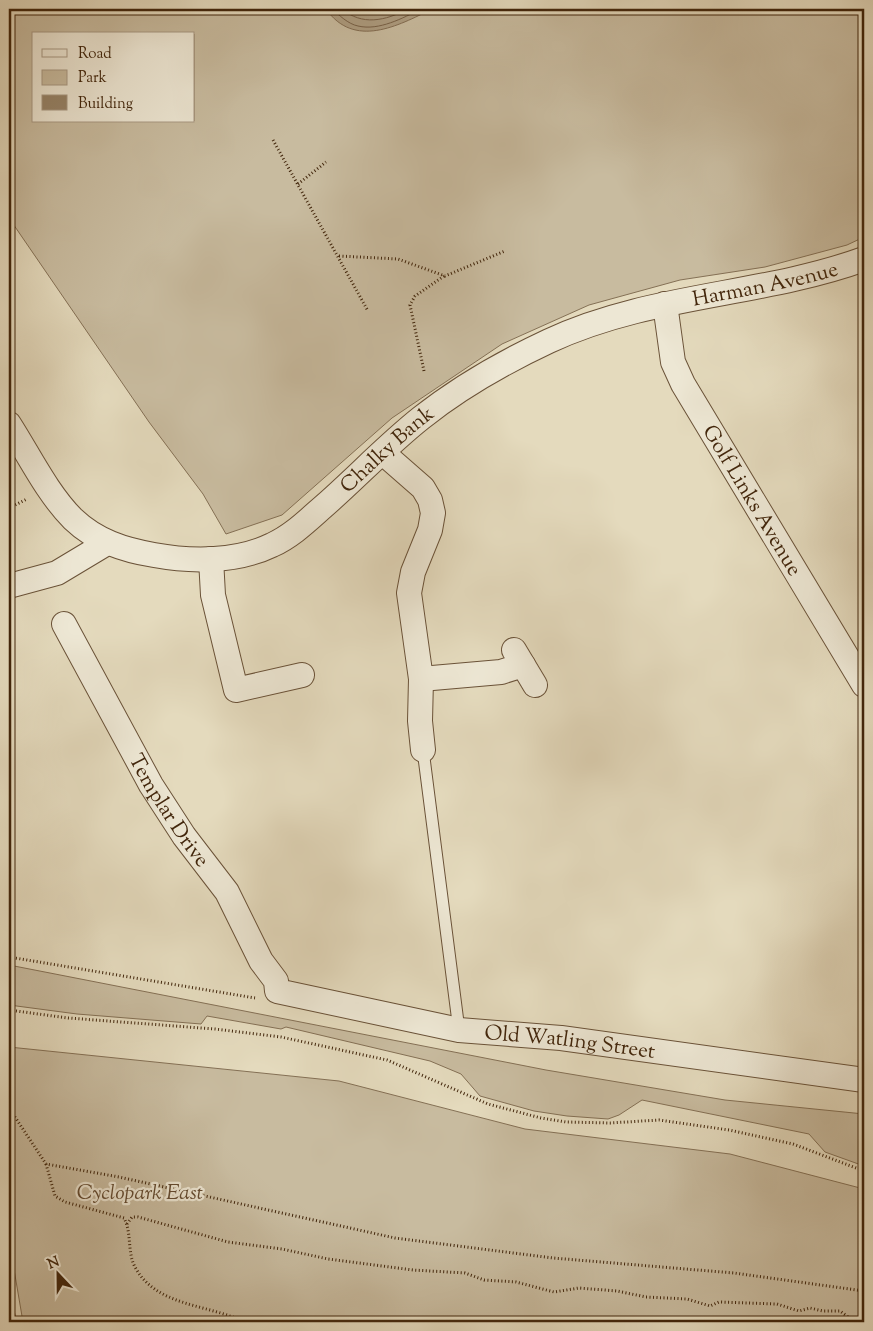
<svg xmlns="http://www.w3.org/2000/svg" width="873" height="1331" font-family="'Sorts Mill Goudy',serif">
<rect width="100%" height="100%" fill="#e4dabd"/>
<filter id="stains"><feTurbulence type="fractalNoise" baseFrequency=".004" numOctaves="4"/><feColorMatrix values="0 0 0 0 .2 0 0 0 0 .09 0 0 0 0 .02 0 0 0 .5 -.17"/></filter>
<radialGradient id="worn" r=".72"><stop offset=".6" stop-color="#630" stop-opacity="0"/><stop offset="1" stop-color="#630" stop-opacity=".3"/></radialGradient>
<g fill="#c8bb9f" stroke="#847055" fill-rule="evenodd">
<path d="M 9,9 L 864,9 L 864,237 L 847,245 L 765,267 L 680,280 L 589,305 L 502,344 L 392,418 L 282,515 L 226,534 L 203,494 L 149,422 L 9,218 ZM 34,34 L 194,34 L 194,121 L 34,121 Z"/>
<path d="M 9,965 L 546,1070 L 725,1100 L 864,1114 L 864,1166 L 825,1152 L 809,1134 L 642,1100 L 619,1115 L 608,1119 L 567,1116 L 534,1111 L 480,1096 L 461,1074 L 430,1061 L 286,1027 L 281,1029 L 207,1016 L 201,1024 L 77,1014 L 9,1005 Z"/>
<path d="M 9,1047 L 339,1081 L 525,1129 L 730,1154 L 864,1189 L 864,1322 L 23,1322 L 9,1240 Z"/>
</g>
<path fill="#ad9c80" stroke="#826c51" d="M 326,9 L 432,9 C 398,26 354,49 326,9 Z"/>
<g fill="none" stroke-linecap="round" stroke-linejoin="round">
<g stroke="#776046" stroke-width="1">
<path d="M 332,9 C 339,15 348,24 358,26 C 379,31 403,18 421,9"/>
<path d="M 342,9 C 362,26 385,21 408,9"/>
</g>
</g>
<path fill="#968368" stroke="#41250b" d="M 9,1278 L 16,1322 L 9,1322 Z"/>
<g fill="none" stroke-linecap="round" stroke-linejoin="round">
<defs>
<path id="lane" d="M 423,750 L 459,1030"/>
<g id="street">
<path id="s1" d="M 665,304 L 673,362 L 683,384 L 864,685"/>
<path id="s2" d="M 9,424 C 29,455 47,493 73,519 C 96,541 124,550 154,555 C 192,562 237,562 272,545 C 292,536 308,520 324,506 C 357,477 387,445 421,418 C 460,387 504,362 549,341 C 649,294 762,296 864,259"/>
<path d="M 383,453 L 423,488 L 430,500 L 433,513 L 430,530 L 413,572 L 409,593 L 421,679 L 420,721 L 423,750"/>
<path d="M 211,559 L 213,595 L 236,690 L 302,675"/>
<path d="M 9,586 L 57,573 L 107,543"/>
<path id="s3" d="M 64,624 L 151,785 L 184,836 L 227,892 L 261,961 L 276,981 L 277,991 L 459,1030 L 561,1038 L 864,1080"/>
<path d="M 514,650 L 535,685"/>
<path d="M 421,679 L 501,672 L 523,665"/>
</g>
</defs>
<use href="#lane" stroke="#6a5238" stroke-width="13"/>
<use href="#street" stroke="#6a5238" stroke-width="26"/>
<g stroke="#41250b" stroke-width="3" stroke-dasharray="1 2.5" stroke-linecap="butt">
<path d="M 273,140 L 368,311"/>
<path d="M 298,184 L 326,162"/>
<path d="M 339,256 L 398,259 L 445,276 L 505,251"/>
<path d="M 424,371 L 410,305 L 415,296 L 444,276"/>
<path d="M 9,508 L 27,499"/>
<path d="M 9,957 L 255,998"/>
<path d="M 9,1010 L 68,1018 L 215,1029 L 281,1037 L 387,1060 L 488,1104 L 541,1118 L 566,1122 L 610,1123 L 659,1120 L 729,1130 L 793,1144 L 864,1171"/>
<path d="M 9,1108 L 46,1164 L 119,1177 L 395,1238 L 553,1258 L 734,1273 L 864,1291"/>
<path d="M 46,1164 L 55,1196 L 65,1202 L 124,1218 C 132,1233 127,1252 135,1267 C 156,1307 209,1304 244,1322"/>
<path d="M 127,1224 L 132,1217 L 138,1217 L 228,1242 L 282,1249 L 328,1259 L 413,1270 L 465,1273 L 484,1280 L 516,1282 L 554,1292 L 579,1288 L 617,1291 L 646,1297 L 687,1299 L 710,1306 L 719,1302 L 777,1304 L 799,1311 L 810,1308 L 823,1311 L 840,1311 L 855,1322"/>
<path d="M 861,1322 L 864,1320"/>
</g>
<use href="#lane" stroke="#ede7d4" stroke-width="11"/>
<use href="#street" stroke="#ede7d4" stroke-width="24"/>
</g>
<g text-anchor="middle" stroke-width="4.5" stroke-linejoin="round" paint-order="stroke">
<g font-size="21" fill="#41250b" stroke="#ede7d4">
<text dy="7" stroke="none"><textPath href="#s2" startOffset="895">Harman Avenue</textPath></text>
<text dy="7" stroke="none"><textPath href="#s2" startOffset="475">Chalky Bank</textPath></text>
<text dy="7" stroke="none"><textPath href="#s1" startOffset="218">Golf Links Avenue</textPath></text>
<text dy="7" stroke="none"><textPath href="#s3" startOffset="214">Templar Drive</textPath></text>
<text dy="7" stroke="none"><textPath href="#s3" startOffset="724">Old Watling Street</textPath></text>
</g>
<g font-size="21" font-style="italic" fill="#634a30" stroke="#ede7d4">
<text x="140" y="1199">Cyclopark East</text>
</g>
</g>
<rect width="873" height="1331" fill="none" stroke="#e4dabd" stroke-width="30"/>
<rect x="10" y="10" width="853" height="1311" fill="none" stroke="#41250b" stroke-width="2.5"/>
<rect x="15" y="15" width="843" height="1301" fill="none" stroke="#41250b"/>
<rect x="32" y="32" width="162" height="90" fill="#ede7d4" stroke="#a89984"/>
<rect x="42" y="49" width="25" height="8" fill="#ede7d4" stroke="#a89984"/>
<text x="78" y="58" font-size="15" fill="#41250b">Road</text>
<rect x="42" y="70" width="25" height="15" fill="#c8bb9f" stroke="#a89984"/>
<text x="78" y="82" font-size="15" fill="#41250b">Park</text>
<rect x="42" y="95" width="25" height="15" fill="#968368" stroke="#a89984"/>
<text x="78" y="108" font-size="15" fill="#41250b">Building</text>
<g transform="translate(58 1274) rotate(338)" stroke="#ede7d4" stroke-width="4" paint-order="stroke">
<path d="M0-4L9 19L0 12L-9 19Z" fill="#41250b"/>
<text y="-8" font-size="14" font-weight="bold" text-anchor="middle" fill="#41250b">N</text>
</g>
<rect width="100%" height="100%" filter="url(#stains)"/>
<rect width="100%" height="100%" fill="url(#worn)"/>
</svg>
